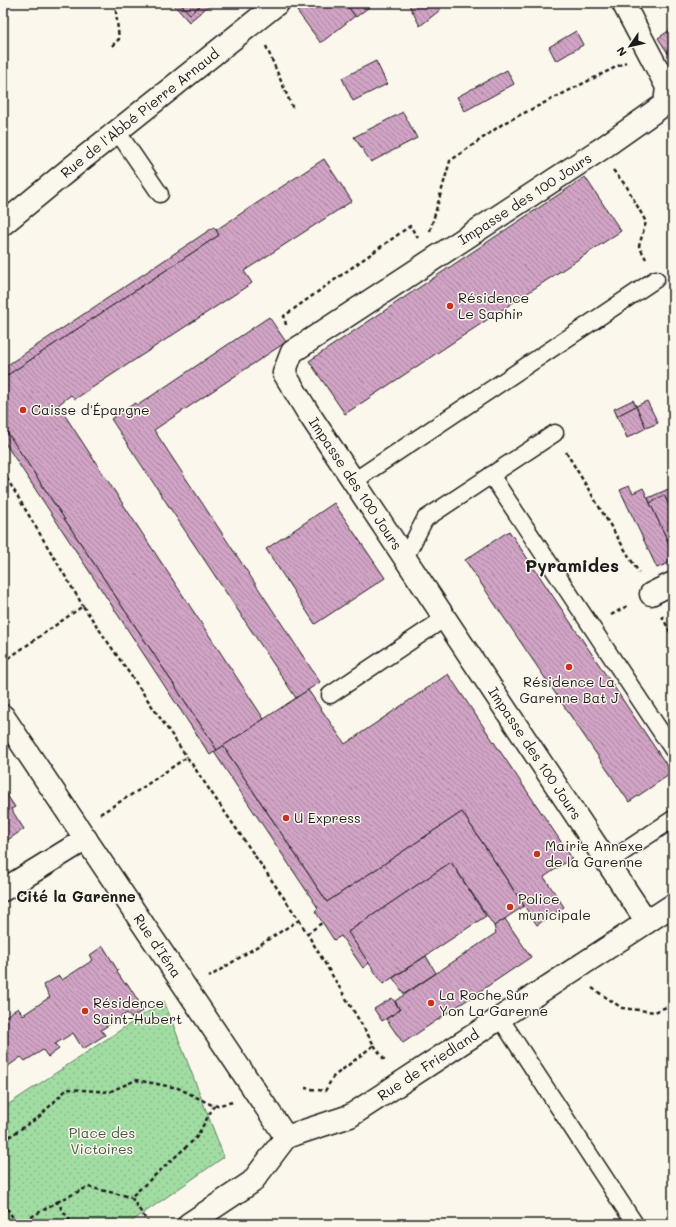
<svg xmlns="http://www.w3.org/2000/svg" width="676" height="1227" font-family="Mali,sans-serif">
<defs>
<pattern id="grass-dots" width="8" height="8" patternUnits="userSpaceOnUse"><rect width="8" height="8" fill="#a1dca2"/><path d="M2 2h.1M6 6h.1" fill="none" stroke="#8abc8b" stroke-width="1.8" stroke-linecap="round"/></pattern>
<pattern id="building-back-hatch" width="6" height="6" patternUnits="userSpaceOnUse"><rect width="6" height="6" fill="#d1a3c5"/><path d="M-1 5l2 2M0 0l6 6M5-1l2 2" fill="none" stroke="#a9849f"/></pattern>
</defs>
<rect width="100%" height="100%" fill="#fbf7ec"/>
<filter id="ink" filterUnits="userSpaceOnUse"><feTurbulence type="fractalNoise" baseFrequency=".025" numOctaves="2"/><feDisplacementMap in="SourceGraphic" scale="8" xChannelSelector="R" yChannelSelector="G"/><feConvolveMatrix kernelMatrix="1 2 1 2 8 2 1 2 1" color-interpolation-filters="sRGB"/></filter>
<g filter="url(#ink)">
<path fill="url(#grass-dots)" stroke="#5e7c5f" d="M 164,1001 L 224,1157 L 128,1224 L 3,1224 L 3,1108 Z"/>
<g fill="url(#building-back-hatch)" stroke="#1c1c1c">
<path d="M 177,3 L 180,3 L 190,14 L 203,3 L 212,3 L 189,22 L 174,5 Z"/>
<path d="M 180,3 L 203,3 L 190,14 Z"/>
<path d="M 307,3 L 345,3 L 355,16 L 322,42 L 320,42 L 297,11 Z"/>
<path d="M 345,3 L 372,3 L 373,4 L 356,17 Z"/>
<path d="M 408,3 L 434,3 L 440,10 L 420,26 Z"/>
<path d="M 673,28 L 673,61 L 658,38 Z"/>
<path d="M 576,31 L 583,45 L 556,61 L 549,47 Z"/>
<path d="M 376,61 L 387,84 L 353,101 L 342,78 Z"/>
<path d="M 507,70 L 514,84 L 465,111 L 457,97 Z"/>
<path d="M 403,112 L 417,138 L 371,162 L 354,137 Z"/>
<path d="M 324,159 L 352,201 L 244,271 L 252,283 L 75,399 L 71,395 L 58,405 L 264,719 L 217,750 L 3,426 L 3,378 L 219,235 L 216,230 Z"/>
<path d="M 585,177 L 621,231 L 345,414 L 309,361 Z"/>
<path d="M 214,227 L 219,235 L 3,378 L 3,368 Z"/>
<path d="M 269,317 L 286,342 L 154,430 L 320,682 L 296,698 L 111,419 L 135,403 L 138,405 Z"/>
<path d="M 633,400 L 636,406 L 617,416 L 614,409 Z"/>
<path d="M 647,401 L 658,423 L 646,428 L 636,406 Z"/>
<path d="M 636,406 L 646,428 L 627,438 L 617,416 Z"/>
<path d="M 3,426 L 217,750 L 210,755 L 3,440 Z"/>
<path d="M 629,486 L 633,493 L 643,488 L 673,552 L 673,561 L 657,568 L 620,490 Z"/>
<path d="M 673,487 L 673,514 L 664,495 L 650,503 L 648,498 Z"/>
<path d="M 664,495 L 673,514 L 673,552 L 650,503 Z"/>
<path d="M 334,503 L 385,578 L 315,624 L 266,549 Z"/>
<path d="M 509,531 L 672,773 L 629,802 L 465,560 Z"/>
<path d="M 448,674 L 572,858 L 544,877 L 564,907 L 537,925 L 462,812 L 327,902 L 223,746 L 308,690 L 345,744 Z"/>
<path d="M 223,746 L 327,902 L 462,812 L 524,906 L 494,926 L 451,862 L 348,932 L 369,963 L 363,968 L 341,936 L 334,940 L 315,911 L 318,908 L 214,752 Z"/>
<path d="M 3,789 L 15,807 L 11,809 L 24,829 L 3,843 Z"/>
<path d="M 451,862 L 486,916 L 383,984 L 348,932 Z"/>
<path d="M 505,919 L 531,957 L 403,1043 L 386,1019 L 400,1010 L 395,1001 L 496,933 L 494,926 Z"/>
<path d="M 103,946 L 118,971 L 117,972 L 125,984 L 127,983 L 144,1010 L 131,1018 L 127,1013 L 101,1030 L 105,1035 L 83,1049 L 73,1033 L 55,1044 L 59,1049 L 48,1057 L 43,1050 L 25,1061 L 21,1057 L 4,1069 L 7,1073 L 3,1076 L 3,1018 L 18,1008 L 23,1015 L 50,997 L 43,985 L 59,976 L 62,980 L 93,960 L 90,955 Z"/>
<path d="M 426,956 L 436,973 L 404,994 L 393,978 Z"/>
<path d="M 392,998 L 400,1010 L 382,1021 L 374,1009 Z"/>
</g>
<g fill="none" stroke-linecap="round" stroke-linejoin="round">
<defs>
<g id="lane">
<path d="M 117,131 L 160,194"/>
<path d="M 491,475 L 673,750"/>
<path d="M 354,481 L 656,279"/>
<path d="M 405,558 L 425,519 L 555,433"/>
<path d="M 330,695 L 445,618"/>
<path d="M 608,862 L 673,819"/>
<path d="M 500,1018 L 635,1224"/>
</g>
<g id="street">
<path id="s1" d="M 623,3 L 667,87 L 665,104 L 604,147 L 292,352 L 284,373 L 307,411 L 647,922"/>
<path d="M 651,594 L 673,583"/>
<path id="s2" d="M 3,716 L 286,1137"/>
<path d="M 3,890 L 86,839"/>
</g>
<g id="secondary">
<path id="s3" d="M 3,224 L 71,168 L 278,3"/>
<path id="s4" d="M 189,1224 L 252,1182 L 286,1137 L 350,1116 L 673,905"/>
</g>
</defs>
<use href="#lane" stroke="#1c1c1c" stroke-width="19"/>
<use href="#street" stroke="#1c1c1c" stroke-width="25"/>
<use href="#secondary" stroke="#1c1c1c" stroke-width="25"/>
<g stroke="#1c1c1c" stroke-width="2.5" stroke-dasharray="4 3" stroke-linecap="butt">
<path d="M 112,46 L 119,39 L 115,3"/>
<path d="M 266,46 L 293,109"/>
<path d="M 613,170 L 627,187 L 646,222 L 639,246 L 646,259"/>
<path d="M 430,231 L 450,161 L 504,123 L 626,62"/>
<path d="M 286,325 L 284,316 L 410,226 L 418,238"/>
<path d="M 566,452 L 639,573"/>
<path d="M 3,472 L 83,606"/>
<path d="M 611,615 L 629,605"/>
<path d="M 662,616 L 673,638"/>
<path d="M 3,662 L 83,606 L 187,757"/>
<path d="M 100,814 L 139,790 L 187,757 L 299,920 L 209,977"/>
<path d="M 299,920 L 374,1045 L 333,1077 L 325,1091 L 305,1088"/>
<path d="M 307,934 L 323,922"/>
<path d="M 592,988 L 622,1008 L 655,1012 L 673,1004"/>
<path d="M 374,1045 L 386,1062"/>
<path d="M 3,1141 L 40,1116 L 67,1089 L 109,1092 L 136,1080 L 178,1088 L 214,1106 L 233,1102"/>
<path d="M 3,1202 L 17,1224"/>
<path d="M 57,1202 L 88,1187 L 131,1197"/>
<path d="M 19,1224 L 57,1202 L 72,1224"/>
<path d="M 149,1224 L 131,1197 L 196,1138 L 214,1106"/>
</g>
<use href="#lane" stroke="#fbf7ec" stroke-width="16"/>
<use href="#street" stroke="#fbf7ec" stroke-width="22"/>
<use href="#secondary" stroke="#fbf7ec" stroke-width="22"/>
</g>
</g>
<g fill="#c8321e" stroke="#fbf7ec" stroke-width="1.5">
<circle cx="450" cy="306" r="4"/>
<circle cx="23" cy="410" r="4"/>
<circle cx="569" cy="667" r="4"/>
<circle cx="286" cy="818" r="4"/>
<circle cx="537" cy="854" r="4"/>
<circle cx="510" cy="907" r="4"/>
<circle cx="431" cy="1003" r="4"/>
<circle cx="85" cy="1011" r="4"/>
</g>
<g text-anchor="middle" stroke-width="3" stroke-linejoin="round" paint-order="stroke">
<g font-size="14" fill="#1c1c1c" stroke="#fbf7ec">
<text dy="5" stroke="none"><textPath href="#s3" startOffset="176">Rue de l'Abbé Pierre Arnaud</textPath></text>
<text transform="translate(525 199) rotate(-33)" y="5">Impasse des 100 Jours</text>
<text dy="5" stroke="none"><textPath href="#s1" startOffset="714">Impasse des 100 Jours</textPath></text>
<text dy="5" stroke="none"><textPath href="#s1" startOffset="1038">Impasse des 100 Jours</textPath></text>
<text dy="5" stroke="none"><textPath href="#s2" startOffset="277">Rue d'Iéna</textPath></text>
<text dy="5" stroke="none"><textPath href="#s4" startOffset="293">Rue de Friedland</textPath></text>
</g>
<g font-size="14" fill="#1c1c1c" stroke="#fbf7ec" text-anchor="start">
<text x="458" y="303">Résidence<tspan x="458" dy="16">Le Saphir</tspan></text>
<text x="31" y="415">Caisse d'Épargne</text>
<text x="569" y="687" text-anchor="middle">Résidence La<tspan x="569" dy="16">Garenne Bat J</tspan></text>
<text x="294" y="823">U Express</text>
<text x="545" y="851">Mairie Annexe<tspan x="545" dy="16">de la Garenne</tspan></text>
<text x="518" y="904">Police<tspan x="518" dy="16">municipale</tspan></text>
<text x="439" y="1000">La Roche Sur<tspan x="439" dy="16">Yon La Garenne</tspan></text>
<text x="93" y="1008">Résidence<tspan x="93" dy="16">Saint-Hubert</tspan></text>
</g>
<g font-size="14" fill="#445644" stroke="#fbf7ec">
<text x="102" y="1138">Place des<tspan x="102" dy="16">Victoires</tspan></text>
</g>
<g font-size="15" font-weight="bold" fill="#1c1c1c" stroke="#fbf7ec">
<text x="76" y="902">Cité la Garenne</text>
</g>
<g font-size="18" font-weight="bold" fill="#1c1c1c" stroke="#fbf7ec">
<text x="572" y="572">Pyramides</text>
</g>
</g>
<rect width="676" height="1227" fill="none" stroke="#fbf7ec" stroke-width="16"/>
<rect x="8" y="8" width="660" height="1211" fill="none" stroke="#1c1c1c" stroke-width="1.5" filter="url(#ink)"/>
<g transform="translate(630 46) rotate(236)" stroke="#fbf7ec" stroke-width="3" paint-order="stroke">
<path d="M0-3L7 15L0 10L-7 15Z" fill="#1c1c1c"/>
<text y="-6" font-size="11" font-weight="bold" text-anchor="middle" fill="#1c1c1c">N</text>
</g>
</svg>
